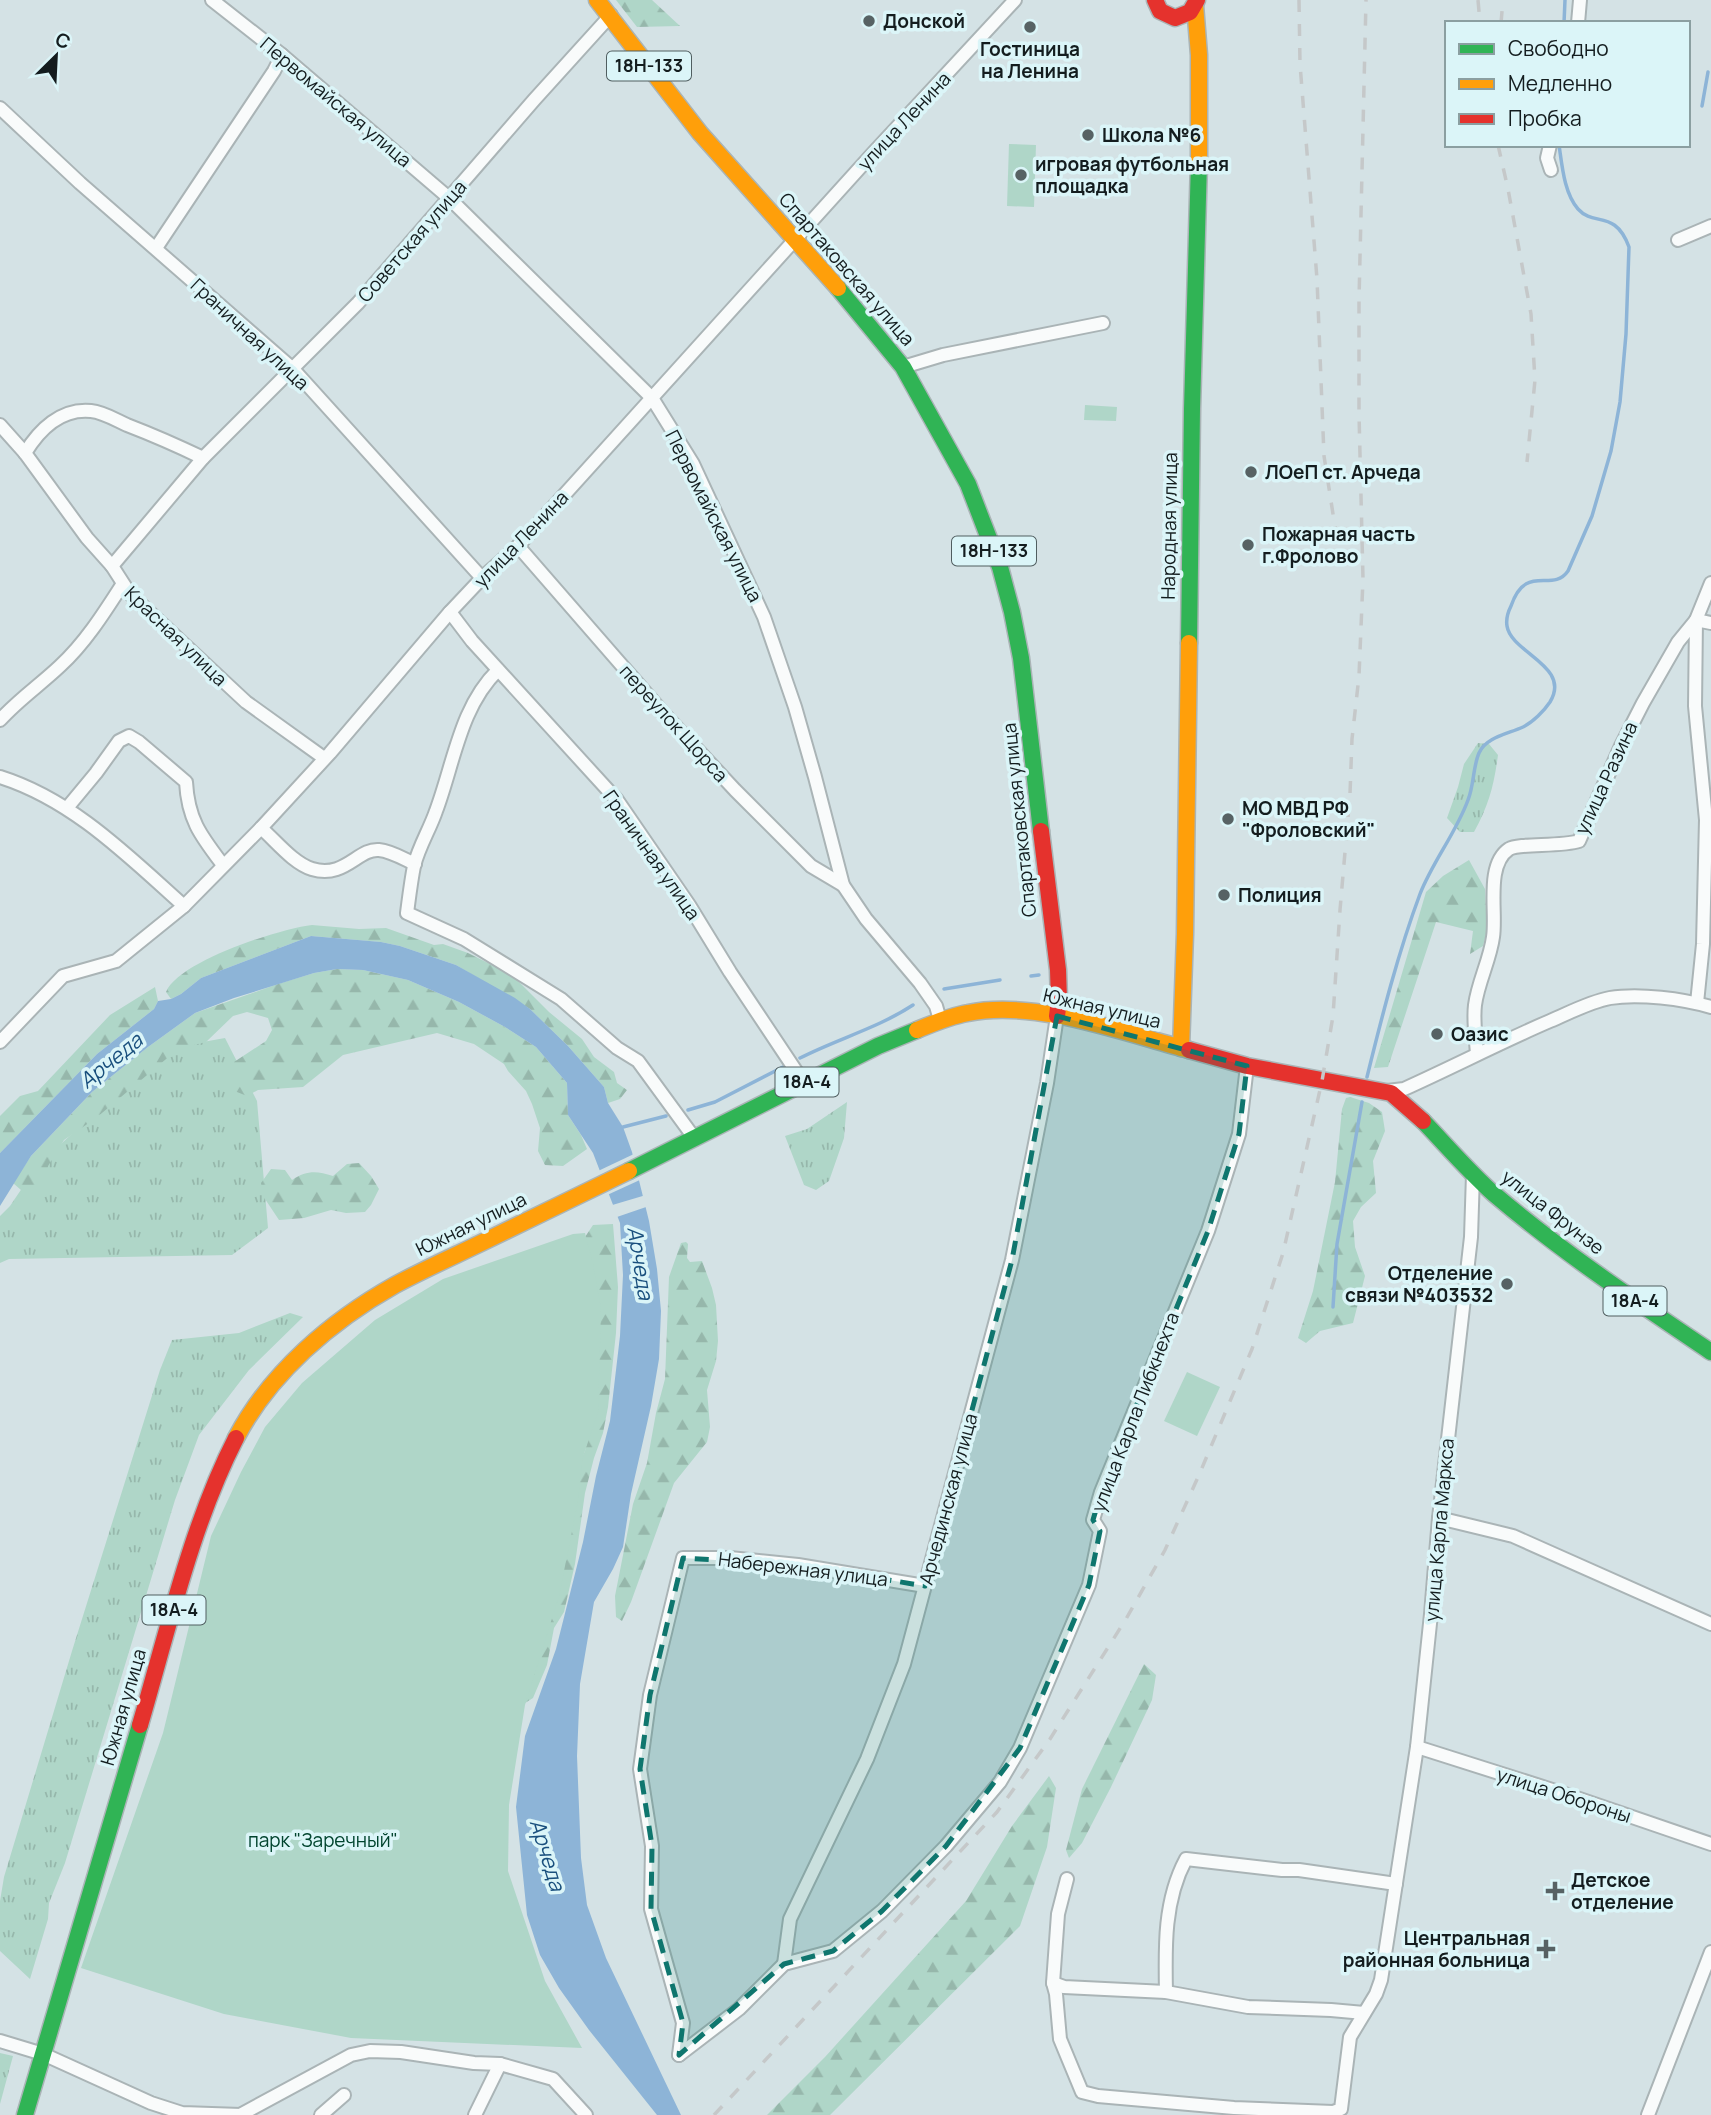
<svg xmlns="http://www.w3.org/2000/svg" width="1711" height="2115" font-family="Manrope,sans-serif">
<defs>
<pattern id="grass-tufts" width="24" height="20" patternUnits="userSpaceOnUse" patternTransform="scale(1.75)"><rect width="24" height="20" fill="#afd6c8"/><path d="M3 7l-1-3M5 7V3M7 7l1-3M15 17l-1-3M17 17v-4M19 17l1-3" fill="none" stroke="#96b7ab"/></pattern>
<pattern id="forest-firs" width="22" height="20" patternUnits="userSpaceOnUse" patternTransform="scale(1.75)"><rect width="22" height="20" fill="#afd6c8"/><path d="M5 1l3.5 6h-7zM16 11l3.5 6h-7z" fill="#96b7ab"/></pattern>
</defs>
<rect width="100%" height="100%" fill="#d4e2e5"/>
<g fill="url(#grass-tufts)">
<path d="M 1478,743 L 1489,744 L 1498,755 C 1494,785 1489,805 1474,832 L 1460,832 L 1447,818 L 1458,787 L 1464,764 Z"/>
<path d="M 225,1038 L 257,1101 L 268,1228 L 232,1255 L 9,1259 L 0,1263 L 0,1216 L 10,1206 L 37,1166 L 164,1049 Z"/>
<path d="M 847,1102 L 844,1138 L 829,1181 L 816,1190 L 804,1185 L 785,1136 L 807,1129 Z"/>
<path d="M 290,1313 L 303,1317 L 249,1370 L 199,1435 L 175,1500 L 65,1863 L 49,1903 L 48,1919 L 30,1979 L 0,1951 L 0,1901 L 4,1877 L 72,1651 L 160,1370 L 172,1340 L 239,1333 Z"/>
<path d="M 0,2053 L 13,2056 L 0,2104 Z"/>
</g>
<g fill="url(#forest-firs)">
<path d="M 616,0 L 652,0 L 680,26 L 637,27 Z"/>
<path d="M 1469,860 L 1485,889 L 1487,930 L 1483,946 L 1470,954 L 1473,931 L 1436,922 L 1388,1067 L 1374,1068 L 1426,892 L 1443,876 Z"/>
<path d="M 312,925 L 359,929 L 386,928 L 434,945 L 443,944 L 468,953 L 502,970 L 516,979 L 549,1012 L 582,1039 L 594,1057 L 614,1072 L 617,1083 L 627,1090 L 620,1099 L 608,1103 L 604,1087 L 568,1046 L 530,1009 L 456,965 L 400,946 L 381,942 L 311,936 L 201,978 L 181,994 L 171,999 L 166,992 C 179,961 279,929 312,925 Z"/>
<path d="M 337,969 L 363,970 L 408,980 L 459,1002 L 505,1027 L 536,1047 L 567,1083 L 568,1115 L 581,1135 L 587,1149 L 563,1166 L 545,1165 L 538,1151 L 540,1128 L 532,1104 L 526,1091 L 508,1071 L 504,1064 L 474,1044 L 437,1033 L 343,1055 L 303,1087 L 258,1090 L 247,1096 L 232,1090 L 234,1062 L 266,1041 L 272,1030 L 268,1018 L 247,1012 L 233,1016 L 206,1042 L 178,1049 L 96,1118 L 64,1140 L 29,1197 L 13,1183 L 31,1156 L 92,1092 L 148,1047 L 195,1013 L 278,984 L 314,973 Z"/>
<path d="M 155,987 L 158,1001 L 154,1009 L 97,1054 L 0,1153 L 0,1116 L 20,1096 L 38,1091 L 110,1015 Z"/>
<path d="M 1350,1097 L 1369,1103 L 1382,1112 L 1385,1131 L 1373,1161 L 1376,1193 L 1361,1207 L 1353,1221 L 1355,1247 L 1365,1276 L 1353,1323 L 1320,1331 L 1306,1343 L 1298,1338 L 1313,1291 L 1335,1182 L 1342,1109 L 1346,1098 Z"/>
<path d="M 359,1163 L 371,1176 L 379,1189 L 371,1205 L 365,1212 L 346,1213 L 331,1210 L 304,1218 L 279,1220 L 263,1196 L 261,1183 L 271,1169 L 285,1170 L 292,1180 C 307,1170 317,1171 333,1176 L 347,1164 Z"/>
<path d="M 613,1224 L 618,1287 L 616,1333 L 608,1407 L 603,1433 L 594,1458 L 585,1493 L 575,1564 L 564,1612 L 554,1628 L 547,1665 L 533,1698 L 522,1705 L 568,1487 L 585,1451 L 597,1395 L 581,1243 L 593,1225 Z"/>
<path d="M 686,1242 L 688,1244 L 687,1258 L 690,1262 L 702,1261 L 712,1288 L 716,1305 L 718,1341 L 716,1361 L 707,1390 L 710,1427 L 707,1442 L 674,1483 L 631,1602 L 622,1621 L 616,1617 L 615,1596 L 633,1504 L 647,1463 L 656,1413 L 665,1379 L 669,1277 L 681,1243 Z"/>
<path d="M 1144,1664 L 1156,1675 L 1152,1700 L 1111,1787 L 1082,1843 L 1069,1858 L 1066,1850 L 1082,1789 Z"/>
<path d="M 1049,1776 L 1056,1788 L 1047,1847 L 1020,1926 L 830,2115 L 767,2115 L 825,2057 L 966,1901 L 1012,1826 Z"/>
</g>
<g fill="#afd6c8">
<path d="M 1009,144 L 1036,145 L 1034,207 L 1007,206 Z"/>
<path d="M 1085,405 L 1117,407 L 1116,421 L 1084,420 Z"/>
<path d="M 585,1233 L 593,1264 L 601,1309 L 598,1412 L 583,1457 L 577,1506 L 559,1596 L 525,1705 L 509,1805 L 508,1871 L 545,1981 L 582,2048 L 351,2038 L 224,2014 L 81,1968 L 163,1733 L 211,1536 L 241,1472 L 265,1427 L 302,1383 L 375,1320 L 443,1279 L 573,1234 Z"/>
<path d="M 1187,1372 L 1220,1387 L 1197,1436 L 1164,1421 Z"/>
</g>
<path fill="#8db4d7" d="M 311,936 L 381,942 L 400,946 L 456,965 L 515,998 L 530,1009 L 568,1046 L 604,1087 L 608,1103 L 623,1127 L 632,1152 L 649,1221 L 657,1269 L 661,1311 L 659,1359 L 651,1406 L 631,1494 L 623,1547 L 613,1569 L 594,1602 L 580,1684 L 577,1756 L 581,1858 L 587,1905 L 606,1958 L 681,2115 L 657,2115 L 589,2030 L 559,1988 L 540,1955 L 527,1915 L 516,1807 L 525,1736 L 556,1649 L 583,1542 L 596,1476 L 610,1421 L 620,1336 L 623,1275 L 620,1223 L 593,1153 L 568,1115 L 567,1083 L 536,1047 L 505,1027 L 459,1002 L 408,980 L 363,970 L 337,969 L 314,973 L 234,998 L 195,1013 L 148,1047 L 92,1092 L 31,1156 L 0,1206 L 0,1153 L 97,1054 L 154,1009 L 158,1001 L 171,999 L 181,994 L 201,978 Z"/>
<g fill="#d4e2e5">
<path d="M 636,1153 L 642,1179 L 605,1196 L 596,1172 Z"/>
<path d="M 646,1195 L 649,1206 L 614,1218 L 609,1206 Z"/>
</g>
<g fill="none" stroke-linecap="round" stroke-linejoin="round">
<g stroke="#8db4d7" stroke-width="3.5">
<path d="M 1564,23 L 1565,0"/>
<path d="M 1702,106 L 1708,72"/>
<path d="M 1031,976 L 1039,975"/>
<path d="M 944,989 L 1000,980"/>
<path d="M 800,1058 C 837,1039 878,1028 913,1005"/>
<path d="M 1367,1077 C 1382,1016 1398,953 1420,894 C 1433,861 1456,833 1468,800 C 1474,786 1473,766 1479,753 C 1486,737 1508,734 1523,727 C 1533,722 1544,711 1550,702 C 1572,666 1511,653 1507,626 C 1506,620 1508,612 1511,606 C 1526,562 1552,594 1568,571 L 1592,516 L 1611,451 L 1620,402 L 1626,334 L 1629,247 C 1615,209 1594,227 1578,209 C 1564,193 1562,165 1559,145"/>
<path d="M 688,1110 L 715,1102 L 783,1067"/>
<path d="M 623,1127 L 666,1116"/>
<path d="M 1333,1307 L 1337,1244 L 1362,1102"/>
</g>
<defs>
<g id="street">
<path d="M 212,0 L 282,55 L 449,198 L 652,398 L 693,464 L 764,617 L 795,707 L 815,777 L 843,885 L 866,919 L 920,983 L 936,1006 L 940,1020"/>
<path d="M 1578,23 L 1580,0"/>
<path d="M 0,108 L 80,183 L 293,369 L 482,578"/>
<path d="M 1550,145 L 1547,158 L 1551,170"/>
<path d="M 1678,240 L 1711,226"/>
<path d="M 156,248 L 274,71 L 282,55"/>
<path d="M 903,367 L 943,355 L 1103,323"/>
<path d="M 0,425 L 25,453 L 87,538 L 112,566 L 130,594 L 246,702 L 324,758"/>
<path d="M 25,453 C 39,430 61,408 91,411 C 103,412 116,420 127,425 C 153,435 178,446 203,458"/>
<path d="M 518,546 L 665,715 L 735,790 L 811,866 L 843,885"/>
<path d="M 112,566 L 203,458 L 358,303 L 534,100 L 611,15"/>
<path d="M 450,612 L 472,641 L 617,800 L 689,905 L 730,972 L 804,1083"/>
<path d="M 498,670 C 460,707 454,763 436,811 C 430,829 419,846 414,866 C 411,881 409,898 407,913 L 464,939 L 561,999 L 617,1048 L 638,1061 L 695,1139"/>
<path d="M 0,720 C 19,699 40,685 60,666 C 85,643 104,613 122,585"/>
<path d="M 0,777 C 73,800 128,856 184,906"/>
<path d="M 67,808 L 96,773 L 119,741 L 129,736 L 139,742 L 186,782 C 188,820 201,836 223,865"/>
<path d="M 261,828 C 276,841 293,863 312,869 C 345,879 358,848 379,850 C 391,851 404,859 415,864"/>
<path d="M 1697,1003 L 1703,944 L 1706,820 L 1695,706 L 1696,620 L 1711,583"/>
<path d="M 0,1042 L 63,976 L 116,961 L 184,906 L 261,828 L 330,753 L 450,612 L 482,578 L 518,546 L 875,151 L 1015,0"/>
<path d="M 1477,1054 C 1476,1039 1473,1021 1475,1005 C 1478,982 1490,960 1493,937 C 1497,913 1485,865 1509,849 C 1519,843 1561,847 1579,841 L 1621,746 L 1643,703 L 1678,642 L 1696,620 L 1711,623"/>
<path d="M 1387,1091 L 1404,1089 C 1453,1067 1501,1042 1550,1021 C 1569,1013 1589,1002 1610,998 C 1639,993 1683,999 1711,1007"/>
<path d="M 1439,1518 L 1513,1536 L 1711,1624"/>
<path d="M 1417,1747 L 1565,1794 L 1711,1844"/>
<path d="M 1067,1879 L 1058,1914 L 1053,1983 L 1056,1994 L 1060,2039 L 1082,2092 L 1098,2096 L 1234,2108 L 1333,2112 L 1341,2109 L 1350,2037 L 1376,1994 L 1381,1980 L 1417,1747 L 1431,1614 L 1439,1518 L 1471,1237 L 1473,1174"/>
<path d="M 784,1964 L 790,1919 L 867,1759 L 904,1664 L 1012,1260 L 1047,1083 L 1057,1016"/>
<path d="M 1053,1983 L 1064,1987 L 1166,1992 L 1248,2007 L 1331,2010 L 1364,2013"/>
<path d="M 1166,1992 C 1165,1946 1164,1900 1186,1859 L 1282,1870 L 1299,1870 L 1396,1884"/>
<path d="M 0,2041 L 43,2054 L 151,2103 L 182,2113 L 241,2115"/>
<path d="M 679,2055 L 739,2009 L 784,1964 L 833,1951 L 882,1911 L 946,1846 L 1000,1782 L 1020,1748 L 1089,1585 L 1100,1531 L 1093,1520 L 1101,1492 L 1208,1231 L 1239,1134 L 1247,1066"/>
<path d="M 679,2055 L 683,2023 L 651,1909 L 652,1846 L 640,1769 L 650,1695 L 683,1558 L 730,1558 L 798,1565 L 925,1586"/>
<path d="M 240,2115 L 351,2055 L 370,2051 L 401,2052 L 474,2063 L 500,2064 L 553,2079 L 586,2115"/>
<path d="M 321,2115 L 344,2095"/>
<path d="M 475,2115 L 500,2064"/>
<path d="M 1648,2115 L 1711,1952"/>
</g>
<g id="fast">
<path d="M 838,288 L 903,367 L 968,484 L 1000,567 L 1012,612 L 1021,658 L 1041,831"/>
<path d="M 1189,643 L 1192,409 L 1199,162"/>
<path d="M 1423,1121 C 1446,1145 1469,1172 1494,1194 C 1562,1252 1637,1302 1711,1352"/>
<path d="M 629,1171 L 878,1046 L 917,1030"/>
<path d="M 25,2115 L 140,1725"/>
</g>
<g id="slow">
<path d="M 597,0 L 700,133 L 838,288"/>
<path d="M 1195,5 L 1199,55 L 1199,162"/>
<path d="M 917,1030 C 934,1023 950,1016 968,1013 C 1035,999 1124,1033 1189,1050"/>
<path d="M 1181,1048 L 1185,934 L 1189,643"/>
<path d="M 236,1438 C 270,1373 331,1321 395,1285 C 423,1270 452,1257 481,1243 C 530,1219 580,1195 629,1171"/>
</g>
<g id="jam">
<path d="M 1155,0 L 1160,11 L 1175,18 L 1190,12 L 1197,0"/>
<path d="M 1041,831 L 1058,970 L 1059,1000 L 1057,1016"/>
<path d="M 1189,1050 L 1247,1066 L 1391,1093 L 1423,1121"/>
<path d="M 140,1725 C 168,1630 191,1526 236,1438"/>
</g>
</defs>
<use href="#street" stroke="#aab4b6" stroke-width="16"/>
<use href="#fast" stroke="#aab4b6" stroke-width="19"/>
<use href="#slow" stroke="#aab4b6" stroke-width="19"/>
<use href="#jam" stroke="#aab4b6" stroke-width="19"/>
<use href="#street" stroke="#f9fbfb" stroke-width="12"/>
<use href="#fast" stroke="#30b455" stroke-width="16"/>
<use href="#slow" stroke="#ff9f0a" stroke-width="16"/>
<use href="#jam" stroke="#e5322d" stroke-width="16"/>
<g stroke="#c5c8c9" stroke-width="3.5" stroke-dasharray="12 12" stroke-linecap="butt">
<path d="M 1299,0 L 1300,64 L 1317,279 L 1324,456 L 1340,559"/>
<path d="M 1478,0 L 1480,23"/>
<path d="M 1501,23 L 1503,0"/>
<path d="M 1498,145 L 1508,189 L 1531,314 L 1535,380 L 1527,462"/>
<path d="M 714,2115 L 997,1812 L 1050,1739 L 1126,1619 L 1165,1550 L 1199,1475 L 1252,1349 L 1283,1253 L 1322,1081 L 1333,1016 L 1340,910 L 1350,794 L 1352,739 L 1359,676 L 1363,579 L 1359,413 L 1359,300 L 1366,0"/>
</g>
</g>
<path fill="#0f766e" fill-opacity="0.2" stroke="#0f766e" stroke-width="5" stroke-dasharray="14 9" stroke-linejoin="round" d="M 1057,1016 L 1247,1066 L 1239,1134 L 1208,1231 L 1101,1492 L 1093,1520 L 1100,1531 L 1089,1585 L 1020,1748 L 946,1846 L 882,1911 L 833,1951 L 784,1964 L 679,2055 L 683,2023 L 651,1909 L 652,1846 L 640,1769 L 650,1695 L 683,1558 L 798,1565 L 925,1586 L 1012,1260 Z"/>
<g fill="#576264" stroke="#dbf5f8" stroke-width="2.5">
<circle cx="869" cy="21" r="7"/>
<circle cx="1030" cy="27" r="7"/>
<circle cx="1088" cy="135" r="7"/>
<circle cx="1021" cy="175" r="7"/>
<circle cx="1251" cy="472" r="7"/>
<circle cx="1248" cy="545" r="7"/>
<circle cx="1228" cy="819" r="7"/>
<circle cx="1224" cy="895" r="7"/>
<circle cx="1437" cy="1034" r="7"/>
<circle cx="1507" cy="1284" r="7"/>
<path d="M1551.5 1880.5h7v7h7v7h-7v7h-7v-7h-7v-7h7z"/>
<path d="M1542.5 1938.5h7v7h7v7h-7v7h-7v-7h-7v-7h7z"/>
</g>
<g text-anchor="middle" stroke-width="7" stroke-linejoin="round" paint-order="stroke">
<g fill="#dbf5f8" stroke="#505e60" stroke-width="2">
<rect x="607" y="51.5" width="84" height="29" rx="5"/>
<rect x="952" y="536.5" width="84" height="29" rx="5"/>
<rect x="775.5" y="1067.5" width="63" height="29" rx="5"/>
<rect x="1603.5" y="1286.5" width="63" height="29" rx="5"/>
<rect x="142.5" y="1595.5" width="63" height="29" rx="5"/>
</g>
<g font-size="18" font-weight="bold" fill="#141d1f">
<text x="649" y="72">18Н-133</text>
<text x="994" y="557">18Н-133</text>
<text x="807" y="1088">18А-4</text>
<text x="1635" y="1307">18А-4</text>
<text x="174" y="1616">18А-4</text>
</g>
<g font-size="19" font-weight="bold" fill="#141d1f" stroke="#dbf5f8" text-anchor="start">
<text x="883" y="28">Донской</text>
<text x="1030" y="56" text-anchor="middle">Гостиница<tspan x="1030" dy="22">на Ленина</tspan></text>
<text x="1102" y="142">Школа №6</text>
<text x="1035" y="171">игровая футбольная<tspan x="1035" dy="22">площадка</tspan></text>
<text x="1265" y="479">ЛОеП ст. Арчеда</text>
<text x="1262" y="541">Пожарная часть<tspan x="1262" dy="22">г.Фролово</tspan></text>
<text x="1242" y="815">МО МВД РФ<tspan x="1242" dy="22">"Фроловский"</tspan></text>
<text x="1238" y="902">Полиция</text>
<text x="1451" y="1041">Оазис</text>
<text x="1493" y="1280" text-anchor="end">Отделение<tspan x="1493" dy="22">связи №403532</tspan></text>
<text x="1571" y="1887">Детское<tspan x="1571" dy="22">отделение</tspan></text>
<text x="1530" y="1945" text-anchor="end">Центральная<tspan x="1530" dy="22">районная больница</tspan></text>
</g>
<g font-size="19" fill="#141d1f" stroke="#dbf5f8">
<text transform="translate(336 102) rotate(40)" y="7">Первомайская улица</text>
<text transform="translate(904 121) rotate(-47)" y="7">улица Ленина</text>
<text transform="translate(412 241) rotate(-49)" y="7">Советская улица</text>
<text transform="translate(847 269) rotate(49)" y="7">Спартаковская улица</text>
<text transform="translate(250 334) rotate(43)" y="7">Граничная улица</text>
<text transform="translate(714 516) rotate(63)" y="7">Первомайская улица</text>
<text transform="translate(1169 526) rotate(-89)" y="7">Народная улица</text>
<text transform="translate(521 539) rotate(-46)" y="7">улица Ленина</text>
<text transform="translate(176 636) rotate(44)" y="7">Красная улица</text>
<text transform="translate(674 723) rotate(48)" y="7">переулок Щорса</text>
<text transform="translate(1606 778) rotate(-65)" y="7">улица Разина</text>
<text transform="translate(1019 820) rotate(-96)" y="7">Спартаковская улица</text>
<text transform="translate(652 855) rotate(55)" y="7">Граничная улица</text>
<text transform="translate(1102 1008) rotate(13)" y="7">Южная улица</text>
<text transform="translate(1553 1212) rotate(38)" y="7">улица Фрунзе</text>
<text transform="translate(471 1224) rotate(-26)" y="7">Южная улица</text>
<text transform="translate(1135 1412) rotate(-69)" y="7">улица Карла Либкнехта</text>
<text transform="translate(948 1499) rotate(-75)" y="7">Арчединская улица</text>
<text transform="translate(1439 1530) rotate(-85)" y="7">улица Карла Маркса</text>
<text transform="translate(803 1569) rotate(7)" y="7">Набережная улица</text>
<text transform="translate(123 1707) rotate(-74)" y="7">Южная улица</text>
<text transform="translate(1564 1795) rotate(18)" y="7">улица Обороны</text>
</g>
<g font-size="19" fill="#01442e" stroke="#dbf5f8">
<text x="323" y="1847">парк "Заречный"</text>
</g>
<g font-size="21" font-style="italic" fill="#194f7d" stroke="#dbf5f8">
<text transform="translate(111 1061) rotate(-39)" y="7">Арчеда</text>
<text transform="translate(640 1263) rotate(81)" y="7">Арчеда</text>
<text transform="translate(547 1855) rotate(73)" y="7">Арчеда</text>
</g>
</g>
<rect x="1445" y="21" width="245" height="126" fill="#dbf5f8" stroke="#8b9fa1" stroke-width="2"/>
<rect x="1459" y="44" width="35" height="10" fill="#30b455" stroke="#8b9fa1" stroke-width="2"/>
<text x="1508" y="56" font-size="21" fill="#141d1f">Свободно</text>
<rect x="1459" y="79" width="35" height="10" fill="#ff9f0a" stroke="#8b9fa1" stroke-width="2"/>
<text x="1508" y="91" font-size="21" fill="#141d1f">Медленно</text>
<rect x="1459" y="114" width="35" height="10" fill="#e5322d" stroke="#8b9fa1" stroke-width="2"/>
<text x="1508" y="126" font-size="21" fill="#141d1f">Пробка</text>
<g transform="translate(56 56) rotate(24)" stroke="#dbf5f8" stroke-width="5" paint-order="stroke">
<path d="M0-5L12 26L0 18L-12 26Z" fill="#141d1f"/>
<text y="-10" font-size="19" font-weight="bold" text-anchor="middle" fill="#141d1f">С</text>
</g>
</svg>
